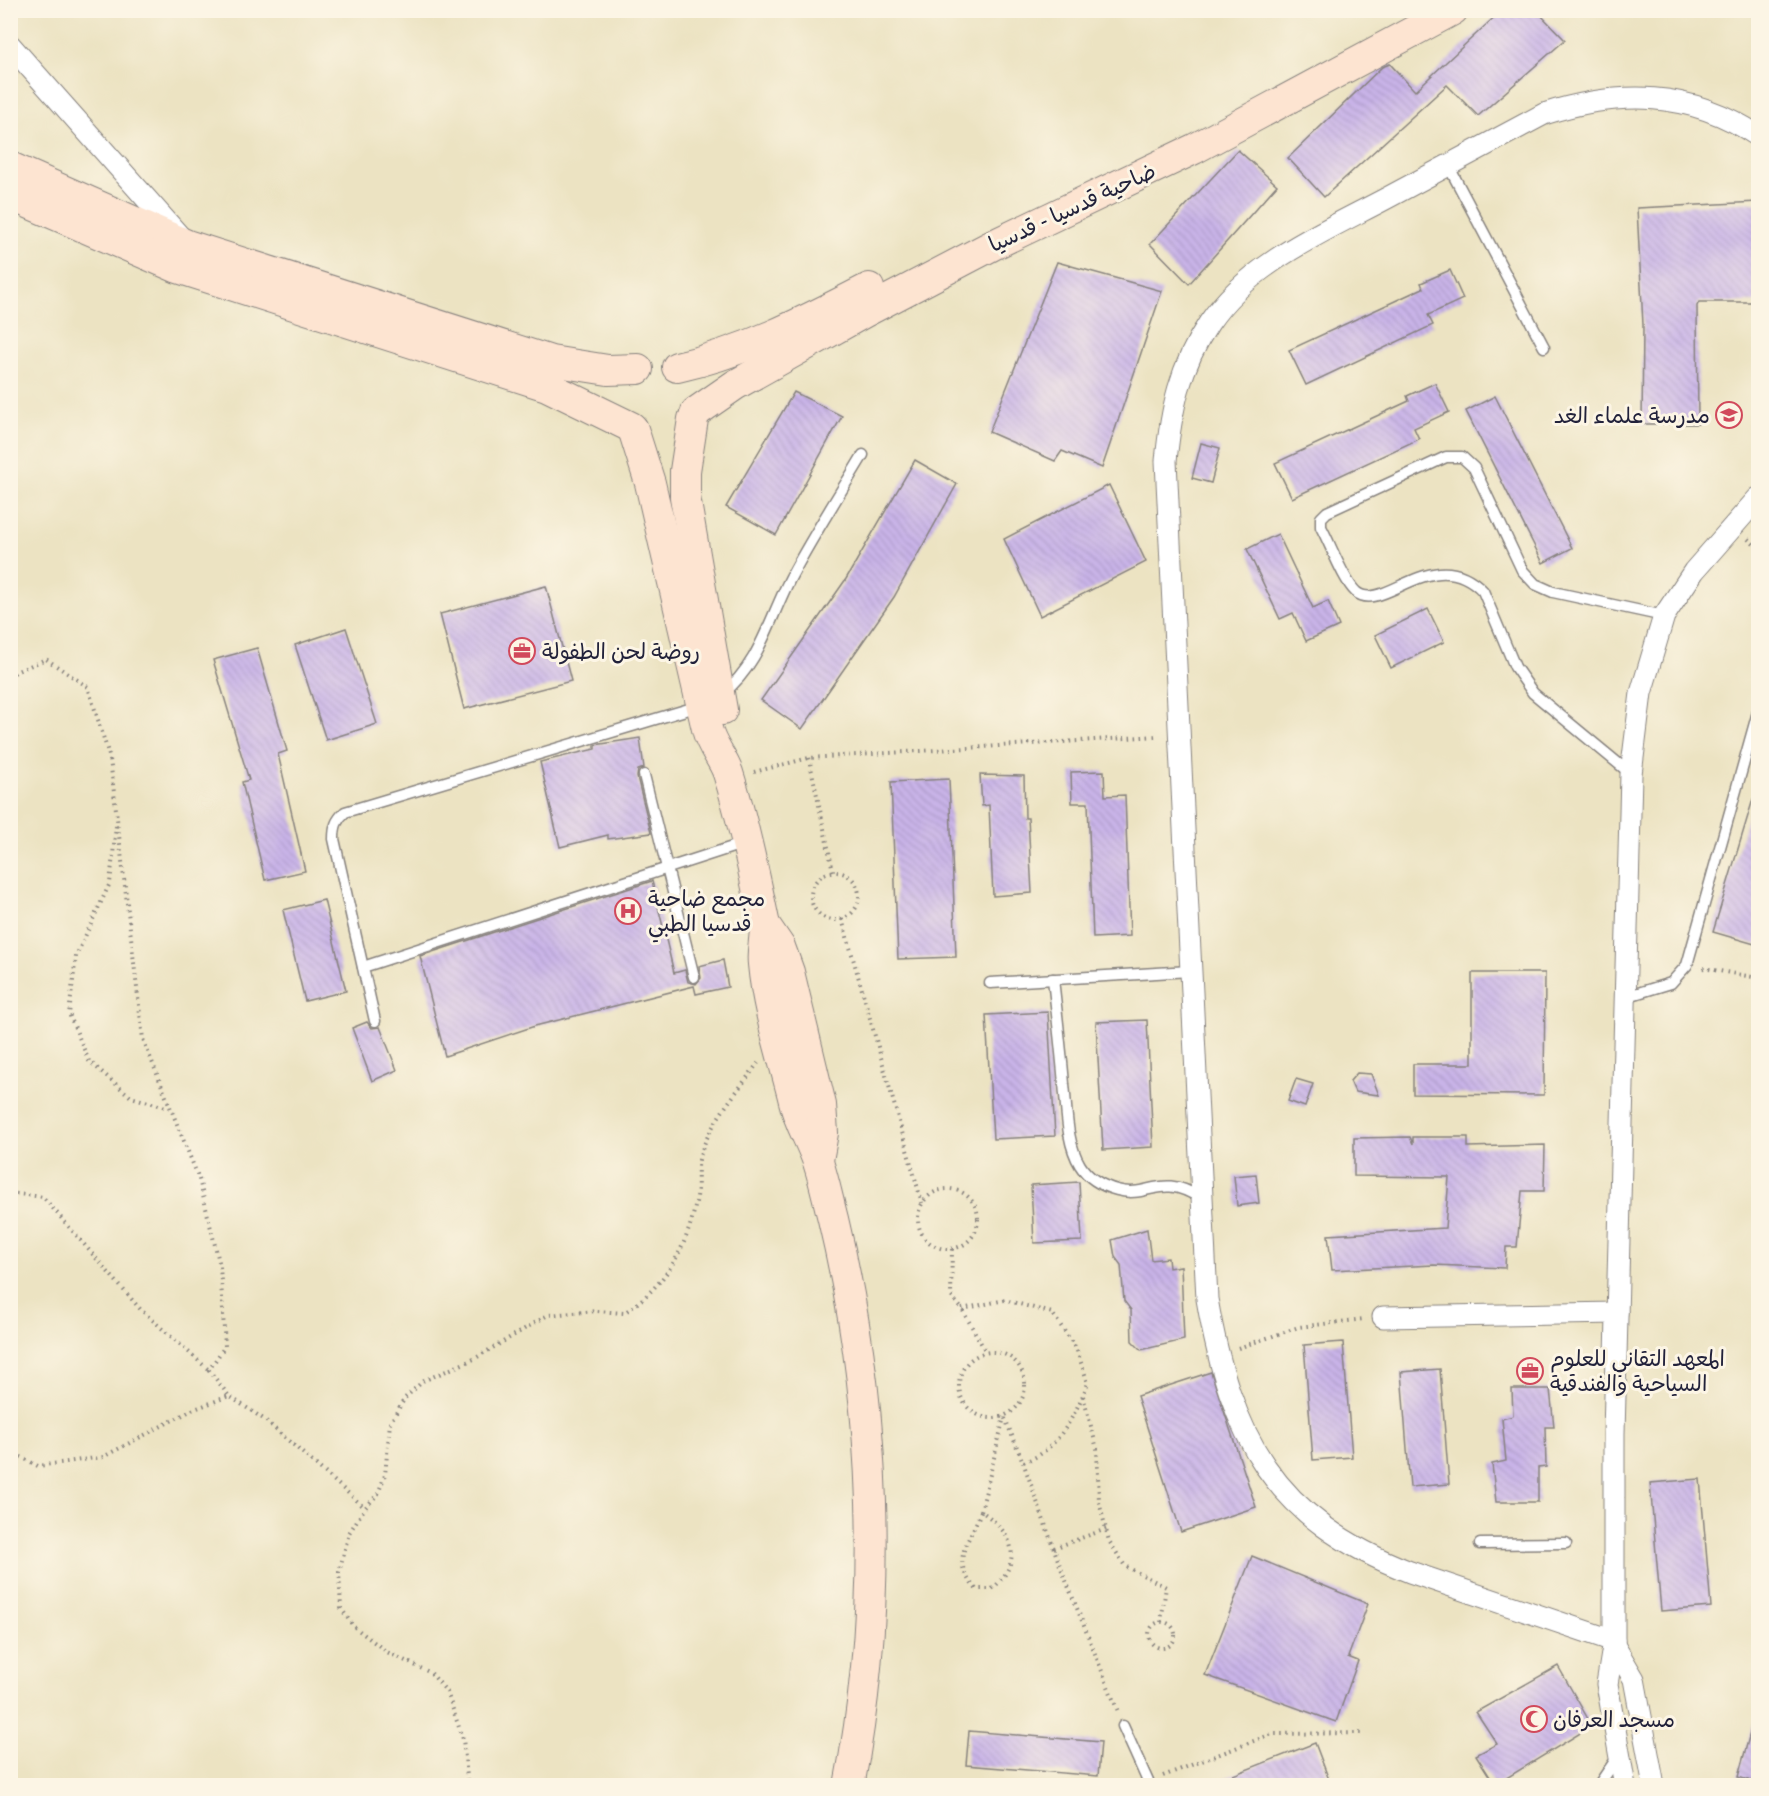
<svg xmlns="http://www.w3.org/2000/svg" width="1769" height="1796" font-family="Dekko,'Playpen Sans Arabic',sans-serif">
<defs>
<pattern id="building-back-hatch" width="6" height="6" patternUnits="userSpaceOnUse" patternTransform="scale(1.5)"><rect width="6" height="6" fill="#c9b4e8"/><path d="M-1 5l2 2M0 0l6 6M5-1l2 2" fill="none" stroke="#ac9ac8"/></pattern>
</defs>
<rect width="100%" height="100%" fill="#fcf5e5"/>
<filter id="ink" filterUnits="userSpaceOnUse"><feTurbulence type="fractalNoise" baseFrequency=".0167" numOctaves="2"/><feDisplacementMap in="SourceGraphic" scale="12" xChannelSelector="R" yChannelSelector="G"/><feConvolveMatrix kernelMatrix="1 2 1 2 8 2 1 2 1" color-interpolation-filters="sRGB"/></filter>
<filter id="wash" filterUnits="userSpaceOnUse"><feTurbulence type="fractalNoise" baseFrequency=".008" numOctaves="4" result="noise"/><feDisplacementMap in="SourceGraphic" scale="24" xChannelSelector="R" yChannelSelector="G"/><feGaussianBlur stdDeviation="1.35" result="paint"/><feColorMatrix in="noise" values="0 0 0 0 0 0 0 0 0 0 0 0 0 0 0 0 0 1.4 0 .05"/><feComposite in="paint" operator="in"/></filter>
<g filter="url(#wash)">
<rect width="100%" height="100%" fill="#ece3c2"/>
<g id="blocks">
<g fill="url(#building-back-hatch)">
<path d="M 1502,10 L 1536,10 L 1565,40 L 1478,116 L 1447,85 L 1324,197 L 1288,158 L 1382,67 L 1390,64 L 1415,91 Z"/>
<path d="M 1238,150 L 1277,185 L 1189,284 L 1150,244 Z"/>
<path d="M 1758,202 L 1758,302 L 1699,302 L 1697,306 L 1698,424 L 1642,424 L 1643,325 L 1637,208 Z"/>
<path d="M 1057,262 L 1162,291 L 1102,468 L 1062,451 L 1055,461 L 989,432 Z"/>
<path d="M 1450,270 L 1463,299 L 1428,315 L 1433,325 L 1306,385 L 1289,350 L 1423,288 L 1421,283 Z"/>
<path d="M 1435,383 L 1449,412 L 1414,428 L 1419,439 L 1292,498 L 1275,463 L 1409,401 L 1407,396 Z"/>
<path d="M 794,392 L 842,416 L 776,535 L 726,507 Z"/>
<path d="M 1495,396 L 1572,548 L 1543,563 L 1466,411 Z"/>
<path d="M 1201,443 L 1220,448 L 1211,483 L 1192,478 Z"/>
<path d="M 915,460 L 957,484 L 894,597 L 802,729 L 761,700 L 846,579 Z"/>
<path d="M 1109,485 L 1146,562 L 1040,616 L 1004,539 Z"/>
<path d="M 1278,534 L 1313,608 L 1328,601 L 1339,626 L 1306,641 L 1293,613 L 1280,619 L 1247,549 Z"/>
<path d="M 546,586 L 571,681 L 464,709 L 440,614 Z"/>
<path d="M 1428,609 L 1444,642 L 1391,668 L 1375,635 Z"/>
<path d="M 346,628 L 377,724 L 326,740 L 295,645 Z"/>
<path d="M 257,648 L 287,751 L 278,754 L 305,871 L 265,880 L 242,782 L 249,780 L 213,660 Z"/>
<path d="M 640,738 L 644,768 L 638,770 L 637,777 L 651,833 L 608,839 L 608,835 L 560,847 L 540,762 L 595,749 L 595,745 Z"/>
<path d="M 1104,771 L 1105,796 L 1125,795 L 1130,936 L 1093,938 L 1088,803 L 1072,803 L 1071,772 Z"/>
<path d="M 980,775 L 1024,776 L 1025,818 L 1028,818 L 1032,893 L 993,896 L 989,805 L 982,806 Z"/>
<path d="M 949,779 L 956,957 L 898,959 L 891,782 Z"/>
<path d="M 1753,799 L 1758,800 L 1758,945 L 1713,932 Z"/>
<path d="M 652,881 L 674,973 L 685,970 L 688,982 L 696,984 L 701,978 L 699,966 L 723,960 L 728,987 L 696,994 L 694,986 L 535,1026 L 445,1056 L 420,956 Z"/>
<path d="M 324,900 L 346,991 L 305,1001 L 283,910 Z"/>
<path d="M 1472,973 L 1545,973 L 1544,1095 L 1413,1094 L 1413,1064 L 1472,1064 Z"/>
<path d="M 1048,1012 L 1055,1136 L 993,1139 L 986,1015 Z"/>
<path d="M 1147,1020 L 1153,1147 L 1103,1150 L 1096,1022 Z"/>
<path d="M 367,1022 L 372,1028 L 380,1027 L 397,1070 L 372,1081 L 352,1028 Z"/>
<path d="M 1357,1073 L 1371,1074 L 1379,1095 L 1355,1092 L 1350,1081 Z"/>
<path d="M 1296,1079 L 1313,1084 L 1305,1107 L 1288,1101 Z"/>
<path d="M 1410,1137 L 1413,1144 L 1413,1137 L 1468,1137 L 1468,1147 L 1545,1145 L 1544,1191 L 1522,1191 L 1517,1247 L 1506,1247 L 1505,1268 L 1434,1265 L 1332,1270 L 1328,1235 L 1445,1228 L 1449,1177 L 1354,1176 L 1354,1138 Z"/>
<path d="M 1256,1174 L 1259,1203 L 1237,1206 L 1234,1176 Z"/>
<path d="M 1079,1182 L 1082,1241 L 1034,1243 L 1031,1185 Z"/>
<path d="M 1147,1229 L 1151,1260 L 1168,1258 L 1169,1268 L 1181,1266 L 1184,1340 L 1141,1350 L 1132,1341 L 1131,1310 L 1124,1301 L 1121,1265 L 1115,1257 L 1112,1240 Z"/>
<path d="M 1343,1342 L 1352,1457 L 1313,1460 L 1304,1345 Z"/>
<path d="M 1440,1369 L 1449,1484 L 1410,1487 L 1401,1372 Z"/>
<path d="M 1211,1372 L 1256,1507 L 1181,1532 L 1137,1396 Z"/>
<path d="M 1512,1389 L 1550,1389 L 1554,1427 L 1545,1427 L 1546,1467 L 1538,1468 L 1538,1502 L 1496,1502 L 1492,1464 L 1506,1461 L 1502,1419 L 1513,1416 Z"/>
<path d="M 1700,1479 L 1711,1607 L 1661,1611 L 1650,1483 Z"/>
<path d="M 1252,1556 L 1368,1604 L 1348,1657 L 1358,1661 L 1336,1722 L 1205,1675 Z"/>
<path d="M 1558,1666 L 1592,1726 L 1495,1785 L 1476,1755 L 1497,1744 L 1476,1712 Z"/>
<path d="M 1753,1722 L 1758,1723 L 1758,1783 L 1738,1777 Z"/>
<path d="M 969,1731 L 1101,1742 L 1098,1776 L 966,1765 Z"/>
<path d="M 1315,1743 L 1331,1785 L 1210,1785 L 1210,1784 Z"/>
</g>
</g>
</g>
<g filter="url(#ink)">
<use href="#blocks" fill-opacity="0" stroke="#87827e" stroke-width="1.5"/>
<g fill="none" stroke-linecap="round" stroke-linejoin="round">
<defs>
<g id="service">
<path d="M 1448,165 L 1544,347"/>
<path d="M 722,694 C 760,665 770,616 792,575 C 814,534 839,495 863,455"/>
<path d="M 1631,774 L 1533,693 L 1515,667 L 1483,591 C 1434,540 1383,615 1356,592 C 1343,580 1330,543 1321,527 L 1321,518 L 1327,512 L 1446,457 L 1462,457 L 1474,468 L 1522,570 L 1535,584 L 1553,592 L 1664,616"/>
<path d="M 644,775 L 694,977"/>
<path d="M 363,967 L 745,843"/>
<path d="M 1053,979 C 1057,1014 1061,1049 1064,1084 C 1067,1110 1066,1142 1080,1165 C 1088,1178 1102,1186 1117,1190 C 1149,1199 1160,1172 1200,1198"/>
<path d="M 990,983 L 1190,971"/>
<path d="M 1625,997 L 1671,983 L 1687,965 L 1758,712"/>
<path d="M 375,1021 L 334,839 C 334,827 336,820 345,812 L 699,706"/>
<path d="M 1480,1544 L 1566,1543"/>
<path d="M 1123,1726 L 1150,1786"/>
<path d="M 1598,1786 L 1617,1758"/>
</g>
<g id="minor">
<path d="M 10,45 L 183,240"/>
<path d="M 1383,1317 L 1617,1313"/>
<path d="M 1614,1641 L 1410,1572 C 1273,1519 1231,1437 1207,1299 L 1166,461 C 1171,410 1180,366 1209,323 C 1249,263 1325,231 1387,198 C 1439,170 1491,142 1544,114 C 1620,90 1690,90 1758,136"/>
<path d="M 1614,1645 L 1634,1679 L 1654,1786"/>
<path d="M 1625,1786 L 1607,1684 L 1614,1641 L 1614,1434 L 1631,774 L 1641,693 L 1664,616 L 1694,571 L 1758,498"/>
</g>
<g id="secondary">
<path d="M 10,167 L 187,245 L 551,361 L 608,370 L 638,369"/>
<path d="M 10,195 L 178,268 L 547,386 L 631,427"/>
<path d="M 677,367 C 746,352 807,320 869,288"/>
<path d="M 696,412 L 735,385 L 865,312 L 993,245 L 1194,149 L 1453,10"/>
<path d="M 693,419 L 685,471 L 685,497 L 722,710"/>
<path d="M 633,429 L 650,483 L 707,729 C 711,746 723,758 728,773 C 743,820 754,872 764,921 C 767,934 761,949 763,964 C 767,1009 783,1057 794,1101 C 799,1123 811,1141 818,1162 C 824,1180 828,1200 833,1219 C 877,1403 885,1600 849,1786"/>
<path d="M 765,925 L 780,947 L 789,972 L 821,1105 L 823,1133 L 818,1160"/>
</g>
</defs>
<use href="#service" stroke="#87827e" stroke-width="13"/>
<use href="#minor" stroke="#87827e" stroke-width="23"/>
<use href="#secondary" stroke="#87827e" stroke-width="32"/>
<g stroke="#87827e" stroke-width="4" stroke-dasharray="1.5 4.5" stroke-linecap="butt">
<path d="M 1748,539 L 1758,548"/>
<path d="M 10,678 L 15,672 L 46,659 L 88,687 L 110,759 L 143,1039 L 199,1179 L 220,1266 L 225,1346 L 209,1370 L 229,1396 L 265,1420 L 365,1508"/>
<path d="M 809,758 L 833,871"/>
<path d="M 754,772 L 809,758 L 1158,736"/>
<path d="M 116,826 L 110,883 L 76,956 L 69,1014 L 89,1061 L 131,1097 L 169,1108"/>
<circle cx="835" cy="896" r="24"/>
<path d="M 842,919 L 922,1203"/>
<path d="M 1703,968 L 1758,978"/>
<circle cx="948" cy="1219" r="30"/>
<path d="M 10,1193 L 43,1197 L 141,1310 L 209,1370"/>
<path d="M 952,1249 L 951,1296 L 962,1309 L 986,1352"/>
<path d="M 962,1309 L 1005,1300 L 1052,1313 L 1076,1348 L 1088,1383 C 1076,1413 1057,1453 1023,1462 L 1004,1416"/>
<path d="M 1238,1348 L 1299,1327 L 1364,1319"/>
<circle cx="992" cy="1385" r="33"/>
<path d="M 1083,1396 L 1097,1449 L 1099,1502 L 1109,1541 L 1125,1566 L 1166,1587 L 1161,1622"/>
<path d="M 10,1451 L 38,1466 L 103,1457 L 192,1410 L 229,1396"/>
<path d="M 1023,1462 L 1059,1563 L 1119,1714"/>
<path d="M 981,1511 C 970,1543 948,1559 976,1589 L 992,1589 C 1025,1560 1013,1533 981,1511 L 1004,1417"/>
<path d="M 1054,1548 L 1106,1529"/>
<circle cx="1162" cy="1635" r="13"/>
<path d="M 1163,1776 L 1272,1734 L 1364,1733"/>
<path d="M 468,1786 L 463,1739 L 447,1692 L 431,1673 L 387,1652 L 353,1626 L 341,1608 L 339,1572 L 349,1533 L 365,1508 L 378,1494 L 385,1475 L 390,1423 L 405,1398 L 423,1381 L 474,1359 L 548,1315 L 597,1311 L 624,1313 C 667,1284 688,1247 697,1197 C 699,1184 696,1168 700,1156 C 710,1122 738,1091 758,1063"/>
</g>
<use href="#service" stroke="#fff" stroke-width="10"/>
<use href="#minor" stroke="#fff" stroke-width="21"/>
<use href="#secondary" stroke="#fde4d1" stroke-width="30"/>
</g>
</g>
<defs>
<symbol id="school-ring" viewBox="-11 -11 22 22"><circle r="9.5" fill="#fcf5e5" stroke="#d1495b" stroke-width="1.5"/><path d="M0-5L7-2L0 1L-7-2ZM-4 1L0 2.5L4 1V4Q0 6-4 4Z" fill="#d1495b"/></symbol>
<symbol id="office-ring" viewBox="-11 -11 22 22"><circle r="9.5" fill="#fcf5e5" stroke="#d1495b" stroke-width="1.5"/><path d="M-6-3h4V-5.5h4V-3h4V5H-6ZM-1-4.5V-3h2v-1.5ZM-6 0V1H6V0Z" fill="#d1495b"/></symbol>
<symbol id="hospital-ring" viewBox="-11 -11 22 22"><circle r="9.5" fill="#fcf5e5" stroke="#d1495b" stroke-width="1.5"/><path d="M-5-5h3v3.5h4V-5h3V5h-3V1.5h-4V5h-3Z" fill="#d1495b"/></symbol>
<symbol id="mosque-ring" viewBox="-11 -11 22 22"><circle r="9.5" fill="#fcf5e5" stroke="#d1495b" stroke-width="1.5"/><path d="M3.5-4.9A6 6 0 1 0 3.5 4.9A5 5 0 1 1 3.5-4.9Z" fill="#d1495b"/></symbol>
</defs>
<g fill-rule="evenodd">
<use href="#school-ring" x="1714" y="400" width="30" height="30"/>
<use href="#office-ring" x="507" y="636" width="30" height="30"/>
<use href="#hospital-ring" x="613" y="896" width="30" height="30"/>
<use href="#office-ring" x="1515" y="1356" width="30" height="30"/>
<use href="#mosque-ring" x="1519" y="1704" width="30" height="30"/>
</g>
<g text-anchor="middle" stroke-width="6" stroke-linejoin="round" paint-order="stroke">
<g font-size="22" fill="#22223b" stroke="#fcf5e5">
<text transform="translate(1072 207) rotate(-25)" y="8">ضاحية قدسيا - قدسيا</text>
</g>
<g font-size="22" fill="#22223b" stroke="#fcf5e5" text-anchor="start">
<text x="1710" y="423" text-anchor="end">مدرسة علماء الغد</text>
<text x="542" y="659">روضة لحن الطفولة</text>
<text x="648" y="906">مجمع ضاحية<tspan x="648" dy="25">قدسيا الطبي</tspan></text>
<text x="1550" y="1366">المعهد التقاني للعلوم<tspan x="1550" dy="25">السياحية والفندقية</tspan></text>
<text x="1553" y="1727">مسجد العرفان</text>
</g>
</g>
<rect width="1769" height="1796" fill="none" stroke="#fcf5e5" stroke-width="36"/>
</svg>
